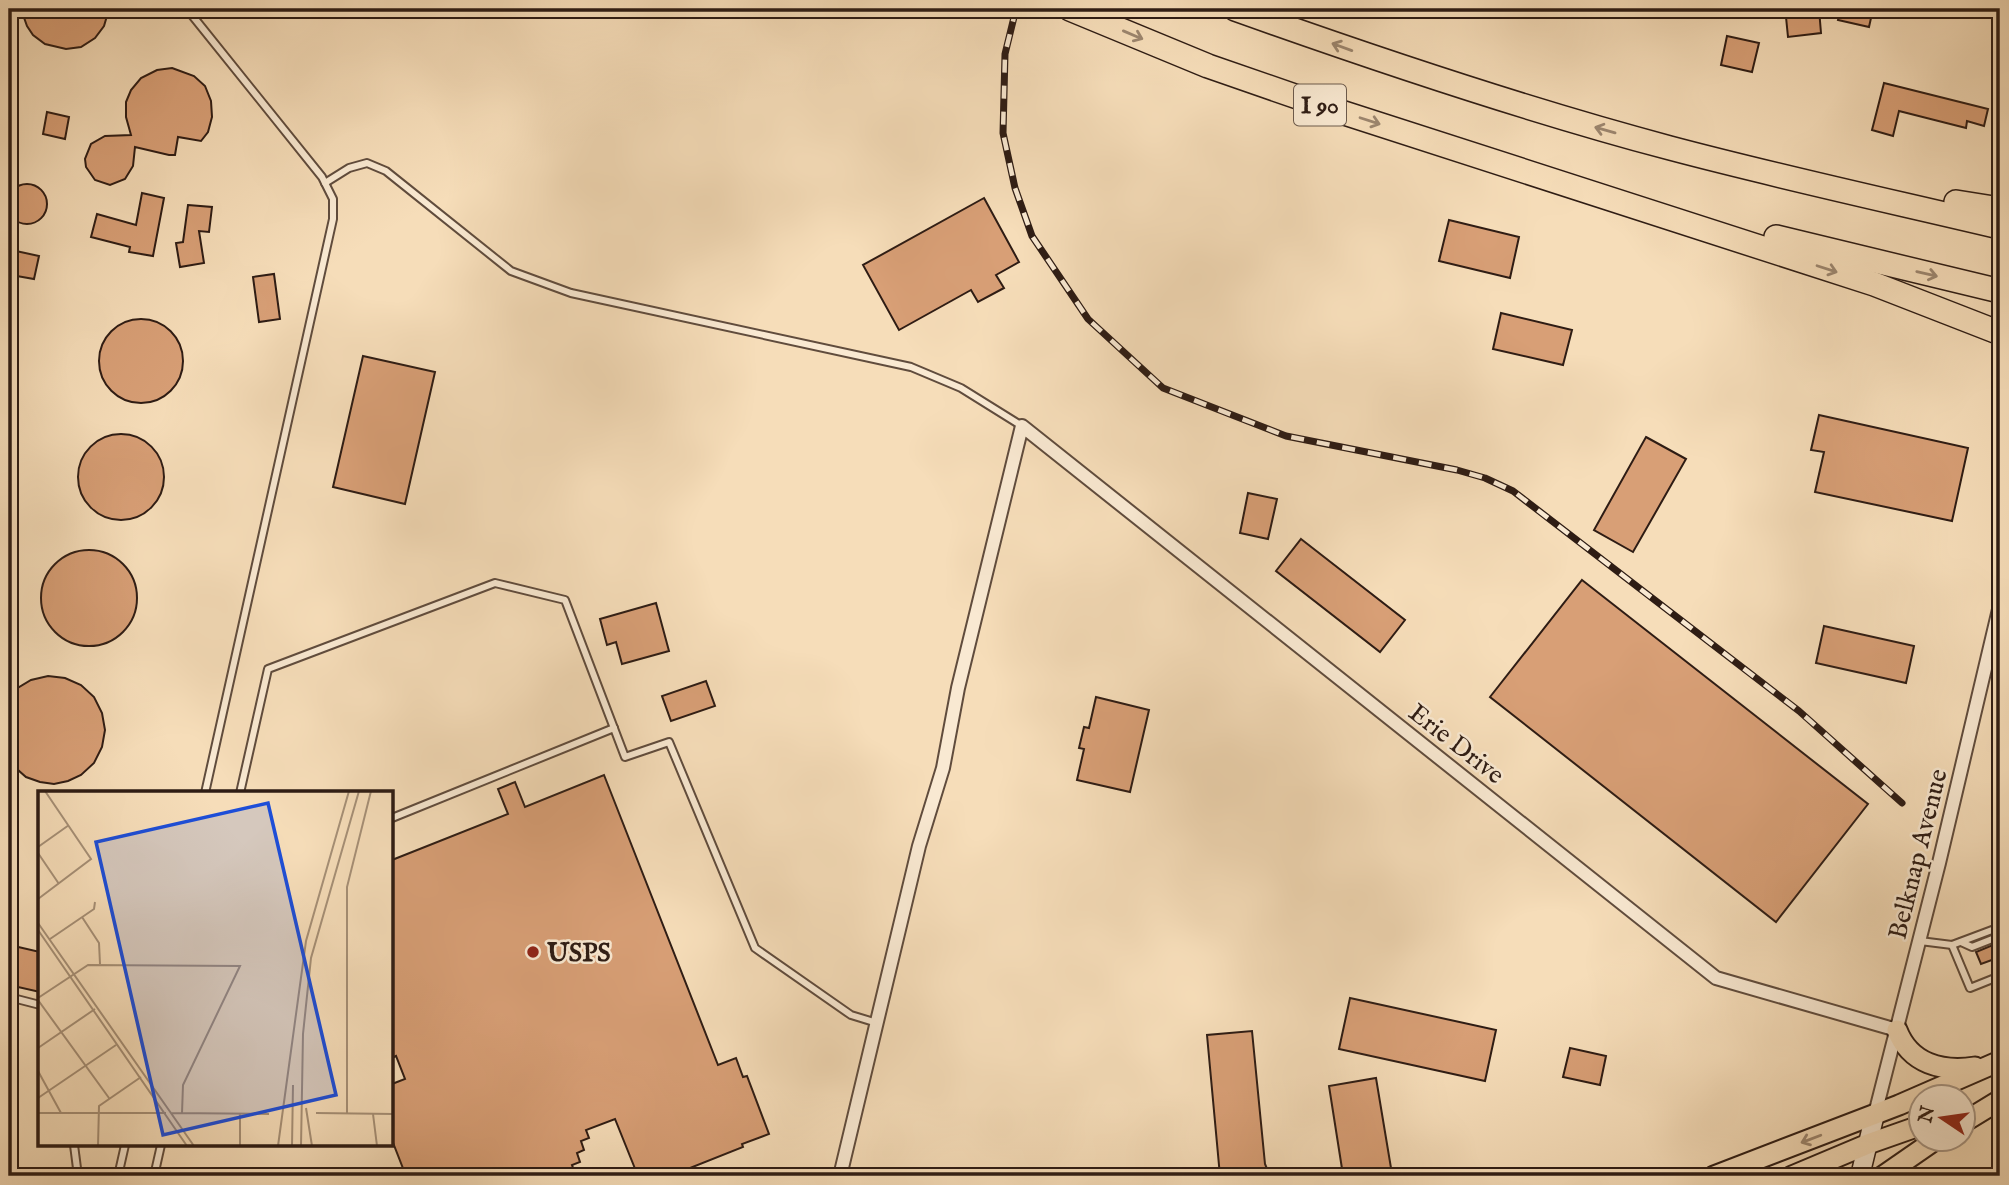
<svg xmlns="http://www.w3.org/2000/svg" width="2009" height="1185" font-family="'IM FELL English',serif">
<rect width="100%" height="100%" fill="#f6ddb9"/>
<filter id="stains"><feTurbulence type="fractalNoise" baseFrequency=".00286" numOctaves="4"/><feColorMatrix values="0 0 0 0 .2 0 0 0 0 .09 0 0 0 0 .02 0 0 0 .5 -.17"/></filter>
<radialGradient id="worn" r=".72"><stop offset=".6" stop-color="#630" stop-opacity="0"/><stop offset="1" stop-color="#630" stop-opacity=".3"/></radialGradient>
<g fill="#d89f76" stroke="#2e1c14" stroke-width="2">
<path d="M 21,9 L 109,9 L 104,26 L 95,38 L 81,47 L 66,49 L 45,44 L 33,35 L 27,26 Z"/>
<path d="M 1792,9 L 1819,9 L 1821,33 L 1788,37 L 1786,17 L 1793,17 Z"/>
<path d="M 1841,9 L 1873,9 L 1869,27 L 1838,20 Z"/>
<path d="M 1727,36 L 1759,43 L 1752,72 L 1721,65 Z"/>
<path d="M 172,68 L 194,76 L 205,86 L 211,101 L 212,117 L 208,132 L 201,141 L 178,137 L 175,155 L 169,155 L 135,147 L 133,166 L 125,179 L 110,185 L 95,180 L 86,167 L 85,159 L 91,144 L 105,136 L 131,135 L 126,117 L 126,102 L 131,90 L 141,78 L 157,70 Z"/>
<path d="M 1884,83 L 1988,109 L 1984,126 L 1967,121 L 1966,128 L 1899,111 L 1893,136 L 1872,130 Z"/>
<path d="M 47,112 L 69,117 L 65,139 L 43,134 Z"/>
<circle cx="27" cy="204" r="20"/>
<path d="M 142,193 L 164,198 L 153,256 L 129,252 L 130,247 L 91,237 L 97,214 L 136,225 Z"/>
<path d="M 984,198 L 1019,262 L 996,275 L 1004,288 L 978,302 L 971,290 L 899,330 L 863,265 Z"/>
<path d="M 188,205 L 212,207 L 209,232 L 199,231 L 204,263 L 180,267 L 176,243 L 183,242 Z"/>
<path d="M 1449,220 L 1519,237 L 1510,278 L 1439,261 Z"/>
<path d="M 16,251 L 39,256 L 34,279 L 11,275 Z"/>
<path d="M 274,274 L 280,319 L 259,322 L 253,277 Z"/>
<path d="M 1501,313 L 1572,330 L 1563,365 L 1493,349 Z"/>
<circle cx="141" cy="361" r="42"/>
<path d="M 363,356 L 435,372 L 405,504 L 333,487 Z"/>
<path d="M 1819,415 L 1968,448 L 1952,521 L 1815,492 L 1824,452 L 1811,450 Z"/>
<circle cx="121" cy="477" r="43"/>
<path d="M 1646,437 L 1686,459 L 1633,552 L 1594,530 Z"/>
<path d="M 1248,493 L 1277,499 L 1268,539 L 1240,533 Z"/>
<path d="M 1301,539 L 1405,620 L 1380,652 L 1276,571 Z"/>
<circle cx="89" cy="598" r="48"/>
<path d="M 1582,580 L 1868,804 L 1776,922 L 1490,697 Z"/>
<path d="M 656,603 L 669,651 L 622,664 L 616,642 L 607,645 L 600,619 Z"/>
<path d="M 1824,626 L 1914,646 L 1906,683 L 1816,663 Z"/>
<path d="M 48,676 L 65,678 L 81,685 L 94,697 L 102,713 L 105,730 L 102,747 L 94,763 L 81,775 L 68,781 L 54,784 L 40,782 L 26,777 L 9,762 L 9,699 L 16,689 L 31,680 Z"/>
<path d="M 706,681 L 715,706 L 671,721 L 662,696 Z"/>
<path d="M 1096,697 L 1149,710 L 1130,792 L 1077,780 L 1084,749 L 1079,748 L 1084,727 L 1089,728 Z"/>
<path d="M 604,775 L 718,1065 L 736,1058 L 743,1077 L 747,1076 L 769,1134 L 742,1144 L 743,1147 L 670,1176 L 638,1176 L 615,1119 L 586,1130 L 589,1138 L 581,1141 L 584,1150 L 577,1153 L 580,1162 L 572,1165 L 576,1176 L 406,1176 L 392,1140 L 392,1084 L 405,1079 L 396,1056 L 392,1058 L 392,860 L 508,814 L 498,789 L 515,782 L 525,807 Z"/>
<path d="M 2000,942 L 2000,957 L 1981,964 L 1976,952 Z"/>
<path d="M 14,946 L 40,952 L 40,992 L 9,985 L 9,972 Z"/>
<path d="M 1350,998 L 1496,1030 L 1485,1081 L 1339,1049 Z"/>
<path d="M 1252,1031 L 1265,1164 L 1270,1176 L 1220,1176 L 1207,1035 Z"/>
<path d="M 1570,1048 L 1606,1056 L 1600,1085 L 1563,1077 Z"/>
<path d="M 1376,1078 L 1391,1168 L 1343,1175 L 1329,1086 Z"/>
</g>
<g fill="none" stroke-linecap="round" stroke-linejoin="round">
<defs>
<g id="service">
<path d="M 187,9 L 322,177 L 333,199 L 333,219 L 205,793"/>
<path d="M 325,183 L 349,168 L 367,163 L 386,171 L 511,271 L 571,293 L 911,367 L 961,388 L 1022,426"/>
<path d="M 240,793 L 268,669 L 495,583 L 565,600 L 625,757 L 669,742 L 755,948 L 851,1015 L 877,1023"/>
<path d="M 392,818 L 614,728"/>
<path d="M 1920,941 L 1952,945 L 2000,927"/>
<path d="M 1961,942 L 1972,947 L 2000,936"/>
<path d="M 1952,945 L 1970,988 L 2000,976"/>
<path d="M 9,997 L 40,1005"/>
<path d="M 74,1145 L 78,1176"/>
<path d="M 118,1176 L 125,1145"/>
<path d="M 154,1176 L 161,1145"/>
</g>
<g id="minor">
<path d="M 1875,1114 L 1939,863 L 2000,605"/>
<path d="M 840,1176 L 919,846 L 943,768 L 958,688 L 1022,426 L 1716,978 L 1897,1030"/>
</g>
<path id="secondary" d="M 1860,1176 L 1875,1114"/>
<g id="primary">
<path d="M 1897,1030 C 1910,1064 1942,1072 1975,1067"/>
<path d="M 1964,1122 L 2000,1100"/>
<path d="M 1714,1176 L 1899,1105 L 2000,1061"/>
<path d="M 1792,1176 L 1868,1144 L 1922,1125"/>
<path d="M 1883,1176 L 1935,1140"/>
</g>
<g id="motorway">
<path d="M 1070,9 L 1208,66 L 1338,111 L 1874,284 L 2000,333"/>
<path d="M 1235,9 C 1378,60 1523,109 1670,148 C 1779,177 1890,201 2000,227"/>
<path d="M 1956,202 L 2000,209"/>
<path d="M 1776,237 L 2000,291"/>
</g>
</defs>
<use href="#service" stroke="#604c3d" stroke-width="10"/>
<use href="#minor" stroke="#604c3d" stroke-width="16"/>
<use href="#secondary" stroke="#2e1c14" stroke-width="21"/>
<use href="#primary" stroke="#2e1c14" stroke-width="23"/>
<use href="#motorway" stroke="#2e1c14" stroke-width="26"/>
<use href="#service" stroke="#f9e9d2" stroke-width="6"/>
<use href="#minor" stroke="#f9e9d2" stroke-width="12"/>
<use href="#secondary" stroke="#f9e9d2" stroke-width="18"/>
<use href="#primary" stroke="#f6ddb9" stroke-width="19"/>
<use href="#motorway" stroke="#f6ddb9" stroke-width="23"/>
<defs>
<path id="rail" d="M 1016,9 L 1005,54 L 1003,133 L 1015,188 L 1032,236 L 1088,319 L 1163,388 L 1286,436 L 1457,470 L 1485,478 L 1513,491 L 1799,711 L 1902,803"/>
</defs>
<use href="#rail" stroke="#2e1c14" stroke-width="7"/>
<use href="#rail" stroke="#f9e9d2" stroke-width="4.5" stroke-dasharray="13" stroke-linecap="butt"/>
</g>
<defs><path id="oneway-shaft" d="M-6 0H5M1.5-3L5.5 0L1.5 3" fill="none" stroke-width="1.6" stroke-linecap="round" stroke-linejoin="round" transform="scale(1.75)"/></defs>
<g stroke="#9c866f">
<use href="#oneway-shaft" transform="translate(1133 35) rotate(23)"/>
<use href="#oneway-shaft" transform="translate(1342 47) rotate(-160)"/>
<use href="#oneway-shaft" transform="translate(1370 121) rotate(18)"/>
<use href="#oneway-shaft" transform="translate(1605 130) rotate(-164)"/>
<use href="#oneway-shaft" transform="translate(1827 269) rotate(18)"/>
<use href="#oneway-shaft" transform="translate(1927 274) rotate(13)"/>
<use href="#oneway-shaft" transform="translate(1811 1139) rotate(159)"/>
</g>
<circle fill="#8f2418" stroke="#f9e9d2" stroke-width="2.5" cx="533" cy="952" r="7"/>
<g text-anchor="middle" stroke-width="5" stroke-linejoin="round" paint-order="stroke">
<rect fill="#f9e9d2" stroke="#6b5a4d" stroke-width="2" x="1294" y="84.5" width="52" height="41" rx="5"/>
<g font-size="24" font-weight="bold" fill="#2e1c14">
<text x="1320" y="113">I 90</text>
</g>
<g font-size="26" fill="#2e1c14" stroke="#f9e9d2">
<text transform="translate(1457 743) rotate(38)" y="9">Erie Drive</text>
<text transform="translate(1917 854) rotate(-76)" y="9">Belknap Avenue</text>
</g>
<g font-size="26" font-weight="bold" fill="#2e1c14" stroke="#f9e9d2" text-anchor="start">
<text x="547" y="961">USPS</text>
</g>
</g>
<g transform="translate(38 791)">
<rect width="355" height="355" fill="#f6ddb9"/>
<path fill="none" stroke="#a69077" stroke-width="2" d="M 0,56 L 31,34M 0,62 L 21,93M 0,108 L 53,68 L 7,0M 44,126 L 61,152 L 62,173M 0,132 L 156,355M 0,139 L 149,355M 12,148 L 56,118 L 57,111M 0,207 L 50,174 L 202,175 L 145,294 L 144,322M 0,209 L 71,307M 0,257 L 57,218M 0,280 L 23,322M 0,307 L 78,254M 268,317 L 274,355M 0,322 L 128,322M 133,322 L 231,323M 278,322 L 356,323M 309,323 L 309,96 L 333,0M 335,323 L 339,355M 60,355 L 61,315 L 103,286M 202,355 L 202,323M 240,355 L 268,150 L 311,0M 254,355 L 255,294M 263,355 L 265,243 L 273,167 L 321,0"/>
<path fill="#1d4ed8" fill-opacity="0.15" stroke="#1d4ed8" stroke-width="3.5" d="M 230,12 L 298,304 L 125,344 L 58,51 Z"/>
<rect width="355" height="355" fill="none" stroke="#2e1c14" stroke-width="3.5"/>
</g>
<rect width="2009" height="1185" fill="none" stroke="#f6ddb9" stroke-width="35"/>
<rect x="10" y="10" width="1988" height="1164" fill="none" stroke="#2e1c14" stroke-width="3.5"/>
<rect x="18" y="18" width="1974" height="1150" fill="none" stroke="#2e1c14" stroke-width="2"/>
<g transform="translate(1942 1118) rotate(283)"><circle r="33" fill="#f9e9d2" stroke="#a89786" stroke-width="2"/>
<path d="M0-5L12 26L0 18L-12 26Z" fill="#8f2418"/>
<text y="-10" font-size="19" font-weight="bold" text-anchor="middle" fill="#2e1c14">N</text>
</g>
<rect width="100%" height="100%" filter="url(#stains)"/>
<rect width="100%" height="100%" fill="url(#worn)"/>
</svg>
